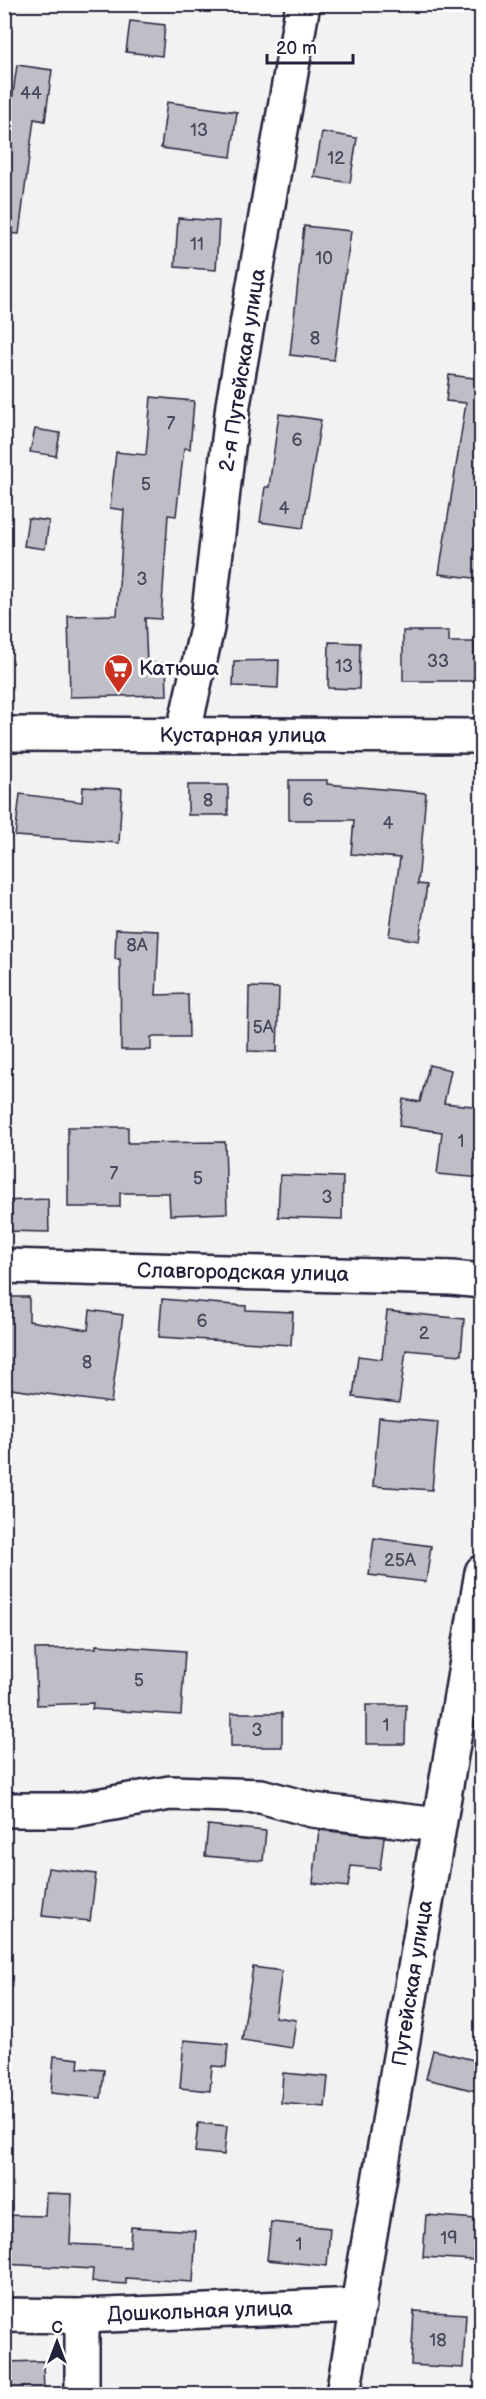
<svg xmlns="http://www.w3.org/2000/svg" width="486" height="2399" font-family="'Balsamiq Sans',sans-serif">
<rect width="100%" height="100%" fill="#f2f2f3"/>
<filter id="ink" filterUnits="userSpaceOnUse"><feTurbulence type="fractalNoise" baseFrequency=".0167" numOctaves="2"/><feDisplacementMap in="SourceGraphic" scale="12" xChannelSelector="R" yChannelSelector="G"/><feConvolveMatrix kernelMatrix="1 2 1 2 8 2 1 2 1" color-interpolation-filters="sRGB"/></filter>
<g filter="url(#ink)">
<g fill="#bebec6" stroke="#22223b" stroke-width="1.5">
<path d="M 130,21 L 165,25 L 162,56 L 126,52 Z"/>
<path d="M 17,65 L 52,70 L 45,121 L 34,119 L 19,234 L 4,233 L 4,157 Z"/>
<path d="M 167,102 L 237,112 L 231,157 L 161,148 Z"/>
<path d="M 322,132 L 357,138 L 350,183 L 314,177 Z"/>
<path d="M 178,218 L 219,221 L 216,270 L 175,267 Z"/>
<path d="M 304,226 L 351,231 L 334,360 L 290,355 Z"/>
<path d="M 449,375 L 482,379 L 482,579 L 439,574 L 466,403 L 446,401 Z"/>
<path d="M 151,397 L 194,401 L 190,449 L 184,448 L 176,516 L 168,515 L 161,619 L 145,618 L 147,663 L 166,663 L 167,695 L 70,697 L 68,616 L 117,615 L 124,510 L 110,508 L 116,452 L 146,455 Z"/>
<path d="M 279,414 L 321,420 L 303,528 L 260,522 L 265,487 L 269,487 Z"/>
<path d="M 35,429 L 60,433 L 56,456 L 30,452 Z"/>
<path d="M 28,518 L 49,521 L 45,549 L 24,546 Z"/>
<path d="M 403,631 L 449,631 L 449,642 L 474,642 L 474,681 L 403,681 Z"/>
<path d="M 329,642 L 360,643 L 359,689 L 328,688 Z"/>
<path d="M 279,660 L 278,688 L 233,686 L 234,661 Z"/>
<path d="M 289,780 L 327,780 L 327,784 L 426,793 L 418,884 L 427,885 L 419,941 L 389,936 L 400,858 L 351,854 L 354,820 L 289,820 Z"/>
<rect x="188" y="785" width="40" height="30"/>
<path d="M 83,787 L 122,789 L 119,843 L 15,836 L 20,794 L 82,802 Z"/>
<path d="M 116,929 L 159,931 L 156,995 L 188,994 L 189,1037 L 151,1037 L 151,1050 L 121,1050 L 120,959 L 115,959 Z"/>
<path d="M 249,987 L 279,988 L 277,1052 L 248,1051 Z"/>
<path d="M 429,1065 L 451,1070 L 444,1103 L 482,1107 L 482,1178 L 437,1174 L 442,1132 L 399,1126 L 403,1099 L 420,1102 Z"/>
<path d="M 68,1127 L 128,1127 L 128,1143 L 225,1142 L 227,1213 L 170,1215 L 169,1193 L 120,1193 L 120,1207 L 68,1207 Z"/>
<path d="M 280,1175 L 343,1177 L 342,1219 L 278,1217 Z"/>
<path d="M 48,1199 L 49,1232 L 4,1231 L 4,1201 Z"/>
<path d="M 4,1297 L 29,1297 L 29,1321 L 88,1330 L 90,1310 L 123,1315 L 111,1403 L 4,1388 Z"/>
<path d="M 162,1299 L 246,1306 L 246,1310 L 293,1312 L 291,1345 L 159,1337 Z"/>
<path d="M 387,1311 L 464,1319 L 461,1355 L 406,1350 L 399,1403 L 353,1397 L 358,1356 L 382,1359 Z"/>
<path d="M 379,1417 L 438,1422 L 432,1490 L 373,1486 Z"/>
<path d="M 374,1538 L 431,1546 L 426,1582 L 369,1575 Z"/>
<path d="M 96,1645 L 185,1651 L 181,1715 L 92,1709 L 93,1703 L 37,1705 L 35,1649 L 96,1648 Z"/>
<path d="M 366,1705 L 406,1705 L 405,1744 L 366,1744 Z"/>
<rect x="231" y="1713" width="51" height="34"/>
<path d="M 208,1825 L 266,1831 L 263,1861 L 205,1856 Z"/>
<path d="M 319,1830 L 384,1837 L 380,1869 L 351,1866 L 348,1887 L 313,1883 Z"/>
<path d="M 48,1868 L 96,1874 L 90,1921 L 42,1916 Z"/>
<path d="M 253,1967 L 282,1971 L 275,2017 L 296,2020 L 292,2048 L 242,2040 Z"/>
<path d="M 184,2040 L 228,2044 L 226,2067 L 212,2066 L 210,2091 L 180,2088 Z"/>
<path d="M 433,2050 L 482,2062 L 476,2091 L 426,2079 Z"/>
<path d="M 54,2056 L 79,2059 L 78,2068 L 104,2070 L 101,2098 L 51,2093 Z"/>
<path d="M 283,2073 L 328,2077 L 325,2107 L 281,2103 Z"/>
<path d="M 198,2123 L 227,2126 L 224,2155 L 195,2152 Z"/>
<path d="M 46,2193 L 72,2194 L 70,2244 L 130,2247 L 131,2227 L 196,2231 L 193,2282 L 126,2278 L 126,2284 L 92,2282 L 93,2269 L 4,2264 L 4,2215 L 45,2216 Z"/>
<path d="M 426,2215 L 476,2219 L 473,2260 L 423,2257 Z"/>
<path d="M 271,2222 L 330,2228 L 327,2266 L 267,2260 Z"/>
<path d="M 414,2311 L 466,2314 L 463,2368 L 411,2365 Z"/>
<path d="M 43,2361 L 44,2394 L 4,2394 L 4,2362 Z"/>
</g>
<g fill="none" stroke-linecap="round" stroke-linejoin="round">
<defs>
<g id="minor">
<path d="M 4,734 L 482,736"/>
<path d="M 183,735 L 207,628 L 233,405 L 303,4"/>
<path d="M 4,1266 L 452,1278 L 482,1281"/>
<path d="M 4,1810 L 74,1810 L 170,1793 L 261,1796 L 312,1810 L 438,1825"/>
<path d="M 4,2315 L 82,2316 L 359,2305"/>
<path d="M 82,2316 L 82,2394"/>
<path d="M 343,2394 L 482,1572"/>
</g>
</defs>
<use href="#minor" stroke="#22223b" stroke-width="38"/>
<use href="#minor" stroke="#fff" stroke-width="33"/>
</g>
</g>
<defs>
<symbol id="supermarket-pin" viewBox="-11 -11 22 30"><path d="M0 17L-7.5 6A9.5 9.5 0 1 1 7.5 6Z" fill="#c8321e" stroke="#fff"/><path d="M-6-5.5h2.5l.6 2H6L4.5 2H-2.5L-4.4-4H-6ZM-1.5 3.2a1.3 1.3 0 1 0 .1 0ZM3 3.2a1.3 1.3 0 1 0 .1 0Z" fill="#fff"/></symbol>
</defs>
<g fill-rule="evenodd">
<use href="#supermarket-pin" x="102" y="652" width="33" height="45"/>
</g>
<g text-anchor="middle" stroke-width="6" stroke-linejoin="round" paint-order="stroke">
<g font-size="18" fill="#49495e">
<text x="31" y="99">44</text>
<text x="199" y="136">13</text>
<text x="336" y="164">12</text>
<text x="197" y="250">11</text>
<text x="324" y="264">10</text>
<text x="315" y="344">8</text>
<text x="171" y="429">7</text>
<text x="297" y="446">6</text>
<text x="146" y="490">5</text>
<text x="284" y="514">4</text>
<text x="142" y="585">3</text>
<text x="438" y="667">33</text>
<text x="344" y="672">13</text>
<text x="208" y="806">8</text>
<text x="308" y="806">6</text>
<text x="388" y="829">4</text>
<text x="137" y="951">8А</text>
<text x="263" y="1033">5А</text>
<text x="461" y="1147">1</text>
<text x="114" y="1179">7</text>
<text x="198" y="1184">5</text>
<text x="327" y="1203">3</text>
<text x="202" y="1327">6</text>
<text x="424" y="1339">2</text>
<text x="87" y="1368">8</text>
<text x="400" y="1566">25А</text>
<text x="139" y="1686">5</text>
<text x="386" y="1731">1</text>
<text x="257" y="1736">3</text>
<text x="449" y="2244">19</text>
<text x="299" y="2250">1</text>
<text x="438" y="2346">18</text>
</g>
<g font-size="21" fill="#22223b" stroke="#fff">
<text transform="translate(242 370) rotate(-81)" y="7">2-я Путейская улица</text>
<text x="243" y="742">Кустарная улица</text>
<text transform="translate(243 1272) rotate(1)" y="7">Славгородская улица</text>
<text transform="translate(412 1983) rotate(-81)" y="7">Путейская улица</text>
<text transform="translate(200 2311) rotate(-2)" y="7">Дошкольная улица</text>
</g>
<g font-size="21" fill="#22223b" stroke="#fff" text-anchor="start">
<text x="139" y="675">Катюша</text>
</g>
</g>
<rect width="486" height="2399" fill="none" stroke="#fff" stroke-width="24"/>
<rect x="12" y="12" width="462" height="2375" fill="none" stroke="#22223b" stroke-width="2" filter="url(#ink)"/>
<g transform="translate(57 2342)" stroke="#ffffff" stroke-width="4.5" paint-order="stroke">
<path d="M0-4.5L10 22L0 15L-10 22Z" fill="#22223b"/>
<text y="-9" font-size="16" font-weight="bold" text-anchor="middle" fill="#22223b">С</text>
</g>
<path d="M267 54v9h86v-9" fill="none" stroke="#22223b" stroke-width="3"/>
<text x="276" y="54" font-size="18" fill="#22223b" stroke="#ffffff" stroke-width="4.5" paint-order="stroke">20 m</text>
</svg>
